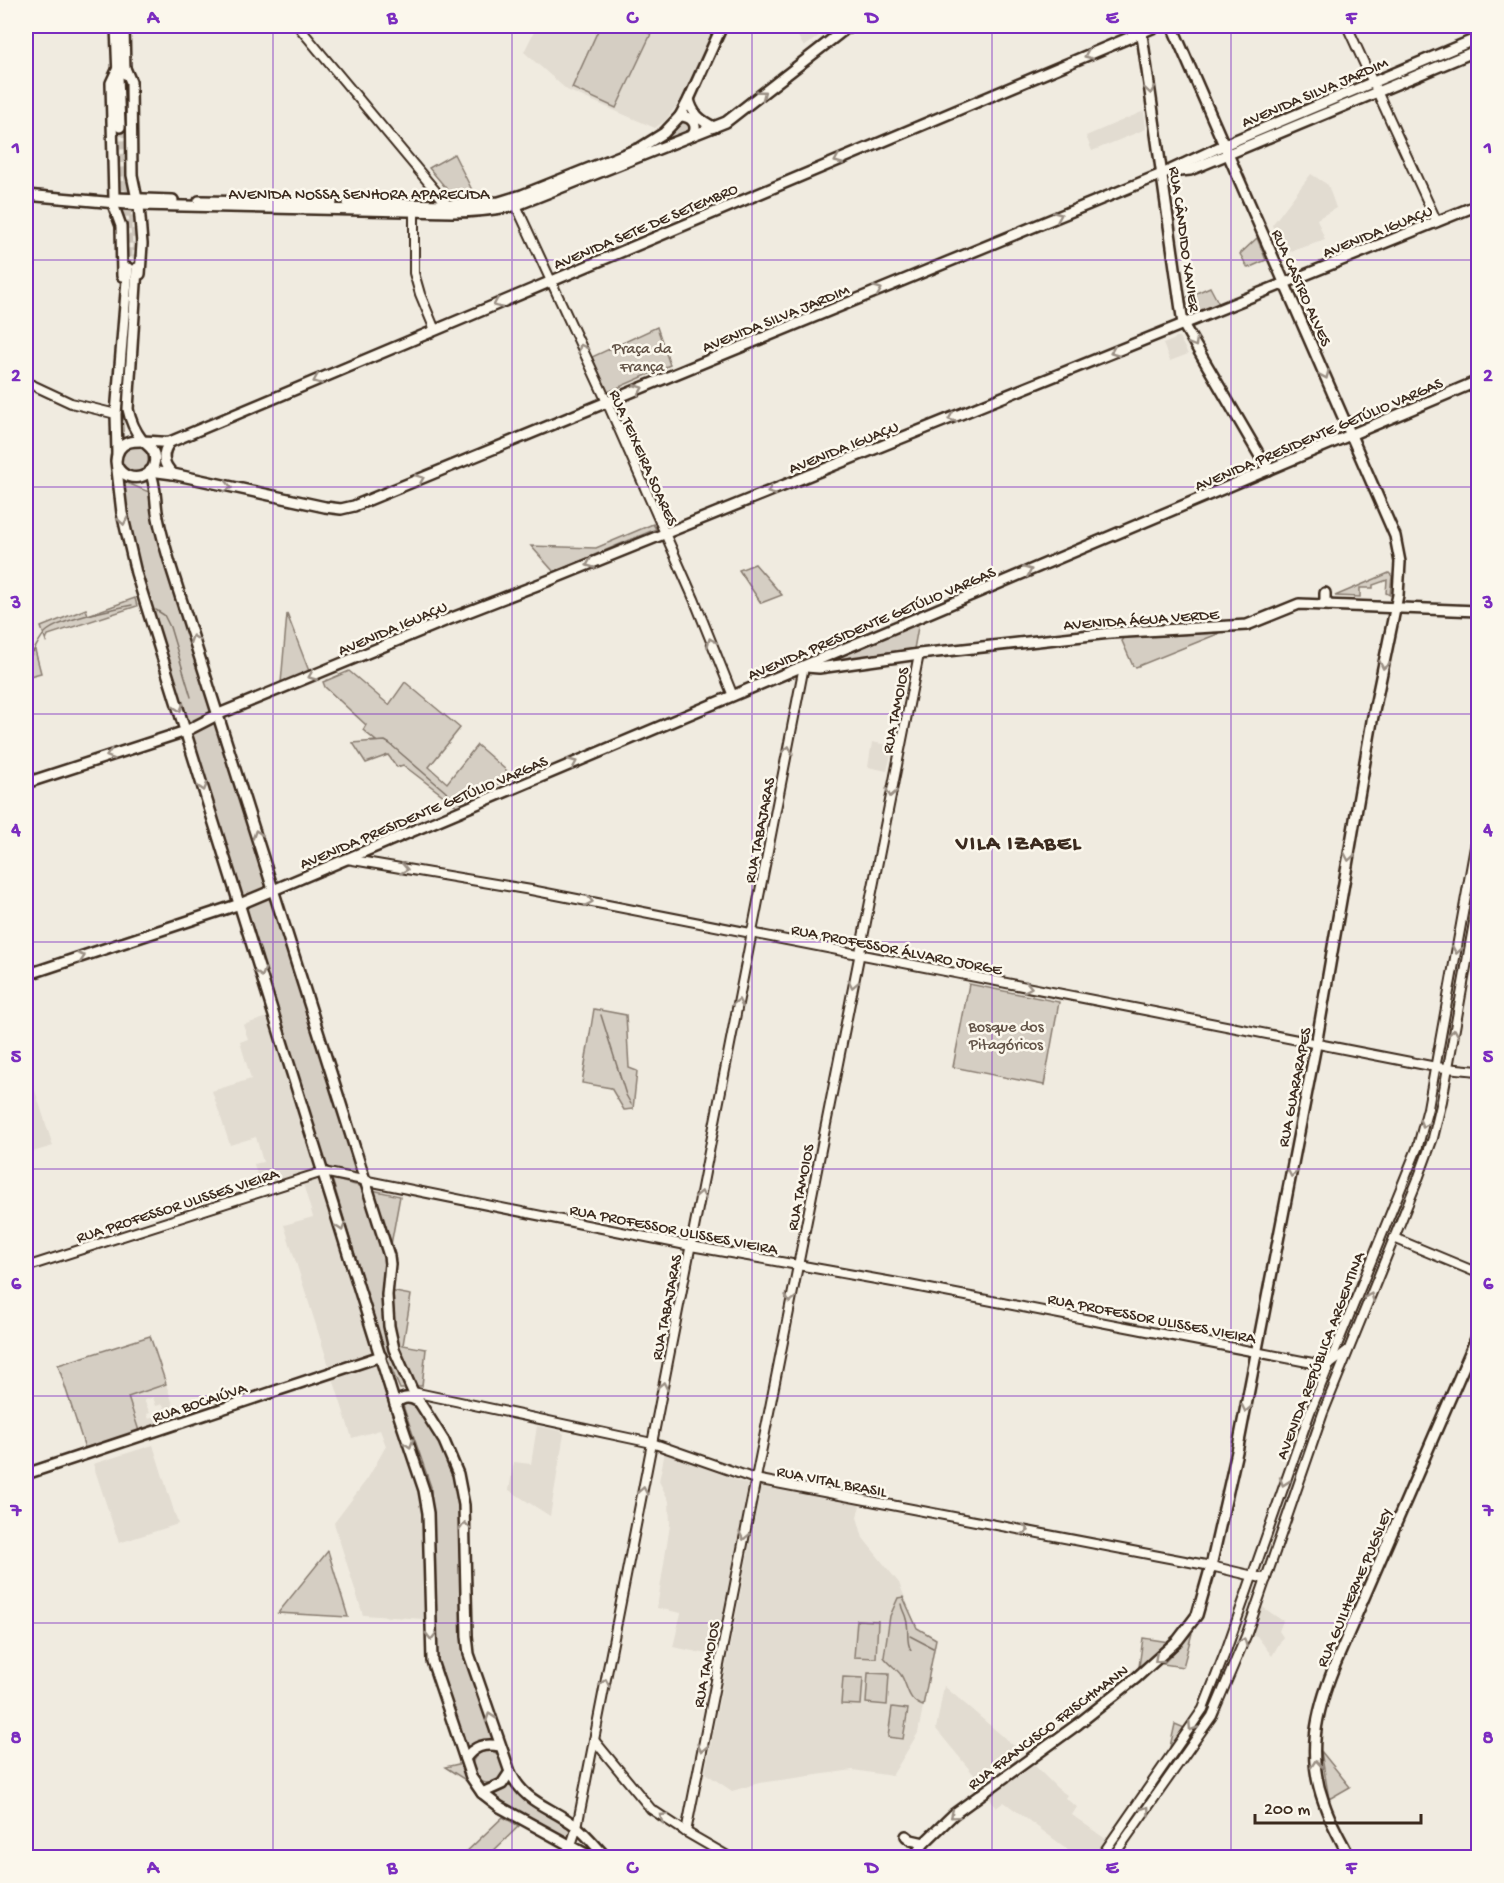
<svg xmlns="http://www.w3.org/2000/svg" width="1504" height="1883" font-family="'Gochi Hand',sans-serif">
<rect width="100%" height="100%" fill="#f0ebe0"/>
<filter id="ink" filterUnits="userSpaceOnUse"><feTurbulence type="fractalNoise" baseFrequency=".0167" numOctaves="2"/><feDisplacementMap in="SourceGraphic" scale="12" xChannelSelector="R" yChannelSelector="G"/><feConvolveMatrix kernelMatrix="1 2 1 2 8 2 1 2 1" color-interpolation-filters="sRGB"/></filter>
<g filter="url(#ink)">
<g fill="#e2dcd1" fill-rule="evenodd">
<path d="M 537,26 L 718,26 L 685,94 L 665,121 L 655,128 L 567,90 L 524,52 Z"/>
<path d="M 792,26 L 832,26 L 804,47 Z"/>
<path d="M 1144,111 L 1146,129 L 1092,151 L 1086,136 Z"/>
<path d="M 1311,174 L 1328,185 L 1336,208 L 1317,219 L 1325,240 L 1283,254 L 1272,225 Z"/>
<path d="M 1176,337 L 1179,337 L 1188,354 L 1170,361 L 1163,344 L 1173,340 Z"/>
<path d="M 872,742 L 893,746 L 887,771 L 868,767 Z"/>
<path d="M 268,1017 L 400,1432 L 422,1506 L 424,1619 L 363,1615 L 334,1523 L 368,1478 L 386,1446 L 380,1430 L 352,1438 L 284,1225 L 313,1217 L 301,1177 L 261,1190 L 254,1164 L 263,1162 L 256,1137 L 230,1145 L 212,1091 L 251,1079 L 240,1042 L 248,1039 L 243,1025 Z"/>
<path d="M 30,1075 L 53,1146 L 26,1154 L 26,1076 Z"/>
<path d="M 166,1384 L 178,1419 L 139,1431 L 127,1397 ZM 153,1397 L 156,1406 L 163,1404 L 164,1407 L 162,1409 L 167,1407 L 169,1414 L 161,1415 L 162,1417 L 159,1418 L 157,1415 L 149,1419 L 147,1414 L 150,1413 L 144,1400 Z"/>
<path d="M 537,1426 L 561,1431 L 564,1434 L 550,1516 L 509,1490 L 514,1462 L 531,1464 Z"/>
<path d="M 153,1445 L 178,1524 L 119,1543 L 93,1464 Z"/>
<path d="M 665,1452 L 749,1485 L 717,1656 L 673,1647 L 681,1613 L 657,1608 L 670,1525 L 669,1501 L 659,1481 Z"/>
<path d="M 762,1481 L 861,1501 L 857,1517 L 863,1538 L 899,1583 L 917,1628 L 936,1639 L 918,1733 L 892,1776 L 853,1770 L 759,1783 L 732,1791 L 705,1773 Z"/>
<path d="M 1258,1604 L 1283,1621 L 1279,1631 L 1283,1637 L 1272,1656 L 1257,1636 L 1252,1636 L 1250,1634 Z"/>
<path d="M 944,1686 L 1020,1751 L 980,1782 L 936,1729 Z"/>
<path d="M 1033,1764 L 1057,1788 L 1067,1795 L 1065,1798 L 1077,1807 L 1072,1815 L 1107,1840 L 1094,1857 L 1078,1857 L 1004,1802 L 996,1808 L 988,1796 Z"/>
</g>
<g fill="#d5cec3" stroke="#887c70" stroke-width="1.5">
<path d="M 600,26 L 631,26 L 651,34 L 616,108 L 572,88 Z"/>
<path d="M 682,119 L 689,119 L 692,128 L 690,130 L 651,147 L 672,130 Z"/>
<path d="M 454,154 L 476,198 L 456,200 L 429,168 Z"/>
<path d="M 1257,238 L 1266,260 L 1248,268 L 1240,254 Z"/>
<path d="M 1210,287 L 1219,304 L 1187,317 L 1183,299 Z"/>
<path d="M 657,327 L 670,365 L 608,392 L 592,357 Z"/>
<circle cx="135" cy="459" r="14"/>
<path d="M 125,482 L 149,492 L 151,495 L 364,1179 L 326,1167 L 184,716 L 142,575 L 127,517 L 124,484 Z"/>
<path d="M 653,524 L 656,529 L 554,572 L 531,546 L 596,548 Z"/>
<path d="M 755,564 L 782,595 L 761,603 L 739,570 Z"/>
<path d="M 1389,573 L 1392,576 L 1390,595 L 1386,593 L 1387,580 L 1373,585 L 1373,588 L 1360,588 L 1360,597 L 1335,596 Z"/>
<path d="M 135,598 L 137,606 L 48,635 L 46,641 L 41,627 L 86,609 L 88,615 Z"/>
<path d="M 287,614 L 309,671 L 281,683 Z"/>
<path d="M 913,621 L 917,623 L 918,627 L 914,649 L 837,662 L 835,661 L 834,658 Z"/>
<path d="M 1220,633 L 1136,667 L 1133,666 L 1122,641 L 1125,637 Z"/>
<path d="M 35,650 L 41,673 L 26,677 L 26,654 Z"/>
<path d="M 349,671 L 389,705 L 405,682 L 460,728 L 429,767 L 447,783 L 477,745 L 514,777 L 465,798 L 471,804 L 461,809 L 403,765 L 397,767 L 388,755 L 366,763 L 353,743 L 376,741 L 363,730 L 366,725 L 325,687 L 323,682 Z"/>
<path d="M 969,984 L 1059,1002 L 1044,1085 L 953,1067 Z"/>
<path d="M 594,1009 L 626,1015 L 629,1068 L 637,1071 L 633,1109 L 624,1110 L 611,1088 L 582,1083 Z"/>
<path d="M 332,1179 L 363,1187 L 387,1265 L 384,1294 L 408,1389 L 400,1389 L 391,1368 L 388,1364 Z"/>
<path d="M 372,1190 L 400,1196 L 390,1250 Z"/>
<path d="M 390,1291 L 411,1295 L 403,1345 L 426,1349 L 422,1386 L 416,1386 L 402,1356 L 395,1333 Z"/>
<path d="M 150,1336 L 166,1384 L 128,1397 L 139,1431 L 85,1448 L 58,1365 Z"/>
<path d="M 401,1400 L 414,1400 L 451,1462 L 458,1494 L 464,1559 L 465,1646 L 494,1742 L 467,1752 L 436,1663 L 433,1646 L 431,1487 Z"/>
<path d="M 328,1551 L 348,1617 L 278,1613 Z"/>
<path d="M 903,1597 L 917,1628 L 936,1639 L 923,1706 C 907,1701 908,1686 901,1675 C 896,1668 889,1664 884,1657 L 890,1616 L 898,1598 Z"/>
<path d="M 857,1620 L 878,1621 L 876,1658 L 854,1657 Z"/>
<path d="M 1192,1633 L 1183,1667 L 1163,1664 Z"/>
<path d="M 1143,1638 L 1169,1642 L 1139,1667 Z"/>
<path d="M 868,1673 L 889,1674 L 887,1705 L 866,1703 Z"/>
<path d="M 843,1677 L 863,1678 L 861,1705 L 841,1704 Z"/>
<path d="M 892,1707 L 908,1709 L 903,1739 L 888,1737 Z"/>
<path d="M 1175,1724 L 1187,1729 L 1175,1748 L 1170,1747 Z"/>
<circle cx="488" cy="1767" r="16"/>
<path d="M 1321,1751 L 1350,1787 L 1329,1799 Z"/>
<path d="M 463,1763 L 470,1783 L 445,1767 Z"/>
<path d="M 511,1784 L 521,1796 L 569,1827 L 570,1832 L 568,1837 L 564,1838 L 557,1832 L 555,1833 L 501,1803 L 492,1796 Z"/>
<path d="M 503,1817 L 519,1826 L 487,1857 L 461,1857 Z"/>
</g>
<g fill="none" stroke-linecap="round" stroke-linejoin="round">
<g stroke="#7f7367" stroke-width="1.5">
<path d="M 156,610 L 164,615 L 170,627 L 191,697"/>
<path d="M 26,661 C 35,652 39,637 47,631 C 62,619 112,609 132,605"/>
<path d="M 371,742 L 385,741 L 390,744 L 454,799"/>
<path d="M 601,1015 L 626,1095 L 631,1104"/>
<path d="M 901,1604 C 902,1611 905,1613 906,1619 C 910,1630 905,1641 911,1650"/>
<path d="M 910,1636 L 933,1648"/>
</g>
<g stroke="#ccc4b9" stroke-width="9" stroke-dasharray="9 4.5" stroke-linecap="butt">
<path d="M 120,127 C 122,174 129,221 128,268"/>
<path d="M 127,128 L 127,149"/>
<path d="M 128,175 L 137,245 L 137,259"/>
</g>
<defs>
<g id="minor">
<path d="M 298,26 L 449,207"/>
<path d="M 1347,26 L 1437,222"/>
<path d="M 514,201 L 607,402 L 694,599 L 733,696"/>
<path d="M 414,206 L 414,273 L 420,294 L 435,330"/>
<path d="M 26,382 L 71,403 L 116,414"/>
<path d="M 347,859 L 531,890 L 1405,1061 L 1436,1067 L 1478,1071"/>
<path d="M 1394,1238 L 1478,1273"/>
<path d="M 26,1267 L 323,1172 L 691,1246 L 904,1284 L 1328,1366 L 1347,1351"/>
<path d="M 413,1392 L 652,1443 L 755,1479 L 1211,1566 L 1266,1579"/>
<path d="M 594,1740 L 651,1809 L 686,1832 L 731,1858"/>
<path d="M 686,1832 L 919,654"/>
<path d="M 562,1858 L 571,1845 L 577,1827 L 804,666"/>
<path d="M 1100,1858 L 1203,1709 L 1227,1648 L 1310,1412 L 1418,1146 L 1428,1108 L 1478,830"/>
<path d="M 1112,1858 L 1212,1716 L 1246,1636 L 1323,1413 L 1418,1179 L 1433,1138 L 1442,1101 L 1478,900"/>
</g>
<g id="major">
<path d="M 116,26 L 120,127"/>
<path d="M 124,26 L 125,74"/>
<path d="M 1141,28 L 1183,324 L 1268,470"/>
<path d="M 125,68 L 131,82 L 132,175 L 137,199"/>
<path d="M 689,99 C 692,114 701,121 714,127"/>
<path d="M 680,116 C 691,116 699,124 693,135"/>
<path d="M 1170,172 L 1190,170 L 1478,50"/>
<path d="M 26,195 L 139,205 L 452,212 C 475,212 495,210 517,205 L 726,122 L 849,26"/>
<path d="M 114,198 L 111,83 L 118,68"/>
<path d="M 115,198 L 173,200"/>
<path d="M 199,201 L 332,203"/>
<path d="M 348,203 L 447,205 L 499,202 L 522,195 L 640,148 L 664,133 L 680,116 L 689,99 L 722,26"/>
<path d="M 113,204 L 121,226 L 122,276"/>
<path d="M 139,205 L 142,244 L 140,274"/>
<path d="M 170,442 C 161,453 162,464 173,474"/>
<path d="M 117,453 L 116,414 L 128,268"/>
<path d="M 117,466 C 128,487 160,477 154,454 C 152,447 146,445 142,440 C 135,431 130,419 128,409 L 137,268"/>
<path d="M 150,471 C 156,485 155,498 157,512 C 160,531 166,549 171,567 L 389,1256 L 390,1264 L 387,1295 L 389,1326 L 394,1349 L 413,1392 L 444,1441 L 458,1474 L 464,1505 L 467,1636 L 469,1654 L 510,1772 C 526,1805 551,1806 577,1827 C 588,1836 597,1848 607,1858"/>
<path d="M 150,471 L 173,474 L 325,507 L 341,509 L 354,506 L 1162,174 L 1224,145 L 1478,38"/>
<path d="M 1325,593 L 1325,600 L 1329,605"/>
<path d="M 806,667 L 819,668 L 919,654 L 1110,633 L 1247,625 L 1299,604 L 1478,611"/>
<path d="M 26,783 L 186,731 L 219,714 L 447,620 L 550,580 L 1478,205"/>
<path d="M 26,975 L 240,904 L 1478,381"/>
<path d="M 395,1404 C 402,1397 409,1396 417,1401"/>
<path d="M 26,1474 L 381,1356"/>
<path d="M 465,1759 C 474,1746 484,1743 500,1746"/>
<path d="M 482,1793 L 502,1784 L 510,1772"/>
<path d="M 906,1836 L 911,1840 L 924,1843"/>
<path d="M 593,1858 L 500,1807 L 482,1793 L 471,1777 L 432,1661 L 428,1513 L 424,1490 L 395,1404 L 136,573 L 122,513 L 116,461 C 118,431 150,444 170,442 L 1157,26"/>
<path d="M 913,1858 L 924,1843 L 954,1814 L 1078,1724 L 1136,1678 L 1178,1640 L 1197,1615 L 1211,1566 L 1238,1447 L 1316,1045 L 1372,721 L 1398,595 L 1400,562 L 1395,536 L 1172,26"/>
<path d="M 1350,1858 C 1341,1840 1330,1822 1324,1803 C 1306,1755 1316,1712 1334,1667 L 1478,1334"/>
</g>
</defs>
<use href="#minor" stroke="#3b2a1e" stroke-width="12"/>
<use href="#major" stroke="#3b2a1e" stroke-width="14"/>
<use href="#minor" stroke="#fbf7ec" stroke-width="8"/>
<use href="#major" stroke="#fbf7ec" stroke-width="9"/>
</g>
<defs><path id="oneway-chevron" d="M-2-3.5L2.5 0L-2 3.5" fill="none" stroke-width="1.6" stroke-linecap="round" stroke-linejoin="round" transform="scale(1.5)"/></defs>
<g stroke="#9b9085">
<use href="#oneway-chevron" transform="translate(1088 55) rotate(157)"/>
<use href="#oneway-chevron" transform="translate(1150 90) rotate(82)"/>
<use href="#oneway-chevron" transform="translate(762 94) rotate(-38)"/>
<use href="#oneway-chevron" transform="translate(838 160) rotate(157)"/>
<use href="#oneway-chevron" transform="translate(1058 216) rotate(-23)"/>
<use href="#oneway-chevron" transform="translate(878 290) rotate(-22)"/>
<use href="#oneway-chevron" transform="translate(497 304) rotate(157)"/>
<use href="#oneway-chevron" transform="translate(1194 343) rotate(60)"/>
<use href="#oneway-chevron" transform="translate(582 348) rotate(-115)"/>
<use href="#oneway-chevron" transform="translate(1114 352) rotate(158)"/>
<use href="#oneway-chevron" transform="translate(1325 375) rotate(66)"/>
<use href="#oneway-chevron" transform="translate(317 380) rotate(157)"/>
<use href="#oneway-chevron" transform="translate(639 389) rotate(-22)"/>
<use href="#oneway-chevron" transform="translate(952 418) rotate(158)"/>
<use href="#oneway-chevron" transform="translate(420 479) rotate(-22)"/>
<use href="#oneway-chevron" transform="translate(228 487) rotate(12)"/>
<use href="#oneway-chevron" transform="translate(771 491) rotate(158)"/>
<use href="#oneway-chevron" transform="translate(123 521) rotate(80)"/>
<use href="#oneway-chevron" transform="translate(590 564) rotate(158)"/>
<use href="#oneway-chevron" transform="translate(1028 571) rotate(-23)"/>
<use href="#oneway-chevron" transform="translate(194 639) rotate(-108)"/>
<use href="#oneway-chevron" transform="translate(711 642) rotate(-112)"/>
<use href="#oneway-chevron" transform="translate(1384 665) rotate(102)"/>
<use href="#oneway-chevron" transform="translate(312 676) rotate(158)"/>
<use href="#oneway-chevron" transform="translate(179 708) rotate(73)"/>
<use href="#oneway-chevron" transform="translate(788 750) rotate(-79)"/>
<use href="#oneway-chevron" transform="translate(110 755) rotate(163)"/>
<use href="#oneway-chevron" transform="translate(573 763) rotate(-23)"/>
<use href="#oneway-chevron" transform="translate(203 787) rotate(73)"/>
<use href="#oneway-chevron" transform="translate(891 793) rotate(101)"/>
<use href="#oneway-chevron" transform="translate(257 834) rotate(-108)"/>
<use href="#oneway-chevron" transform="translate(1349 857) rotate(100)"/>
<use href="#oneway-chevron" transform="translate(404 869) rotate(10)"/>
<use href="#oneway-chevron" transform="translate(589 901) rotate(11)"/>
<use href="#oneway-chevron" transform="translate(1457 950) rotate(100)"/>
<use href="#oneway-chevron" transform="translate(81 957) rotate(-18)"/>
<use href="#oneway-chevron" transform="translate(261 973) rotate(73)"/>
<use href="#oneway-chevron" transform="translate(853 984) rotate(101)"/>
<use href="#oneway-chevron" transform="translate(1028 987) rotate(11)"/>
<use href="#oneway-chevron" transform="translate(738 1003) rotate(-78)"/>
<use href="#oneway-chevron" transform="translate(1454 1033) rotate(-80)"/>
<use href="#oneway-chevron" transform="translate(1424 1124) rotate(105)"/>
<use href="#oneway-chevron" transform="translate(1292 1173) rotate(101)"/>
<use href="#oneway-chevron" transform="translate(701 1195) rotate(-79)"/>
<use href="#oneway-chevron" transform="translate(341 1227) rotate(73)"/>
<use href="#oneway-chevron" transform="translate(1370 1297) rotate(-67)"/>
<use href="#oneway-chevron" transform="translate(790 1299) rotate(101)"/>
<use href="#oneway-chevron" transform="translate(663 1386) rotate(-79)"/>
<use href="#oneway-chevron" transform="translate(1246 1408) rotate(101)"/>
<use href="#oneway-chevron" transform="translate(409 1444) rotate(72)"/>
<use href="#oneway-chevron" transform="translate(1284 1482) rotate(109)"/>
<use href="#oneway-chevron" transform="translate(643 1491) rotate(-79)"/>
<use href="#oneway-chevron" transform="translate(465 1526) rotate(-93)"/>
<use href="#oneway-chevron" transform="translate(1025 1530) rotate(11)"/>
<use href="#oneway-chevron" transform="translate(744 1536) rotate(101)"/>
<use href="#oneway-chevron" transform="translate(431 1636) rotate(90)"/>
<use href="#oneway-chevron" transform="translate(1243 1642) rotate(-68)"/>
<use href="#oneway-chevron" transform="translate(1158 1659) rotate(138)"/>
<use href="#oneway-chevron" transform="translate(605 1683) rotate(-78)"/>
<use href="#oneway-chevron" transform="translate(490 1717) rotate(-109)"/>
<use href="#oneway-chevron" transform="translate(1192 1727) rotate(124)"/>
<use href="#oneway-chevron" transform="translate(702 1748) rotate(101)"/>
<use href="#oneway-chevron" transform="translate(1316 1764) rotate(-95)"/>
<use href="#oneway-chevron" transform="translate(1146 1810) rotate(-54)"/>
<use href="#oneway-chevron" transform="translate(954 1815) rotate(140)"/>
<use href="#oneway-chevron" transform="translate(663 1817) rotate(-147)"/>
</g>
</g>
<path fill="none" stroke="#7b2cbf" stroke-width="1.5" stroke-opacity="0.55" d="M 273,26 L 273,1858M 512,26 L 512,1858M 752,26 L 752,1858M 992,26 L 992,1858M 1231,26 L 1231,1858M 26,260 L 1478,260M 26,487 L 1478,487M 26,714 L 1478,714M 26,942 L 1478,942M 26,1169 L 1478,1169M 26,1396 L 1478,1396M 26,1623 L 1478,1623"/>
<g text-anchor="middle" stroke-width="5" stroke-linejoin="round" paint-order="stroke">
<g font-size="16" fill="#3b2a1e" stroke="#fbf7ec">
<text transform="translate(1314 91) rotate(-23)" y="6">AVENIDA SILVA JARDIM</text>
<text x="359" y="199">AVENIDA NOSSA SENHORA APARECIDA</text>
<text transform="translate(645 225) rotate(-23)" y="6">AVENIDA SETE DE SETEMBRO</text>
<text transform="translate(1377 230) rotate(-22)" y="6">AVENIDA IGUAÇU</text>
<text transform="translate(1186 239) rotate(82)" y="6">RUA CÂNDIDO XAVIER</text>
<text transform="translate(1303 287) rotate(66)" y="6">RUA CASTRO ALVES</text>
<text transform="translate(775 317) rotate(-22)" y="6">AVENIDA SILVA JARDIM</text>
<text transform="translate(1318 433) rotate(-23)" y="6">AVENIDA PRESIDENTE GETÚLIO VARGAS</text>
<text transform="translate(843 446) rotate(-22)" y="6">AVENIDA IGUAÇU</text>
<text transform="translate(645 457) rotate(66)" y="6">RUA TEIXEIRA SOARES</text>
<text transform="translate(1141 618) rotate(-4)" y="6">AVENIDA ÁGUA VERDE</text>
<text transform="translate(871 622) rotate(-23)" y="6">AVENIDA PRESIDENTE GETÚLIO VARGAS</text>
<text transform="translate(392 627) rotate(-23)" y="6">AVENIDA IGUAÇU</text>
<text transform="translate(894 710) rotate(-79)" y="6">RUA TAMOIOS</text>
<text transform="translate(423 811) rotate(-23)" y="6">AVENIDA PRESIDENTE GETÚLIO VARGAS</text>
<text transform="translate(758 830) rotate(-79)" y="6">RUA TABAJARAS</text>
<text transform="translate(897 948) rotate(11)" y="6">RUA PROFESSOR ÁLVARO JORGE</text>
<text transform="translate(1293 1087) rotate(-79)" y="6">RUA GUARARAPES</text>
<text transform="translate(799 1187) rotate(-79)" y="6">RUA TAMOIOS</text>
<text transform="translate(177 1204) rotate(-18)" y="6">RUA PROFESSOR ULISSES VIEIRA</text>
<text transform="translate(674 1228) rotate(11)" y="6">RUA PROFESSOR ULISSES VIEIRA</text>
<text transform="translate(665 1307) rotate(-79)" y="6">RUA TABAJARAS</text>
<text transform="translate(1152 1317) rotate(11)" y="6">RUA PROFESSOR ULISSES VIEIRA</text>
<text transform="translate(1319 1355) rotate(-69)" y="6">AVENIDA REPÚBLICA ARGENTINA</text>
<text transform="translate(199 1401) rotate(-18)" y="6">RUA BOCAIÚVA</text>
<text transform="translate(832 1480) rotate(11)" y="6">RUA VITAL BRASIL</text>
<text transform="translate(1353 1587) rotate(-67)" y="6">RUA GUILHERME PUGSLEY</text>
<text transform="translate(705 1664) rotate(-79)" y="6">RUA TAMOIOS</text>
<text transform="translate(1047 1726) rotate(-37)" y="6">RUA FRANCISCO FRISCHMANN</text>
</g>
<g font-size="16" fill="#625347" stroke="#fbf7ec">
<text x="642" y="353">Praça da<tspan x="642" dy="18">França</tspan></text>
<text x="1006" y="1031">Bosque dos<tspan x="1006" dy="18">Pitagóricos</tspan></text>
</g>
<g font-size="22" font-weight="bold" letter-spacing="1.5" fill="#3b2a1e" stroke="#fbf7ec">
<text x="1019" y="849">VILA IZABEL</text>
</g>
</g>
<rect width="1504" height="1883" fill="none" stroke="#fbf7ec" stroke-width="66"/>
<path d="M1255 1814v9h166v-9" fill="none" stroke="#3b2a1e" stroke-width="3"/>
<text x="1264" y="1814" font-size="18" fill="#3b2a1e" stroke="#fbf7ec" stroke-width="4.5" paint-order="stroke">200 m</text>
<rect x="33" y="33" width="1438" height="1817" fill="none" stroke="#7b2cbf" stroke-width="2"/>
<g font-size="20" text-anchor="middle" font-weight="bold" fill="#7b2cbf">
<text x="153" y="23">A</text>
<text x="392" y="23">B</text>
<text x="632" y="23">C</text>
<text x="872" y="23">D</text>
<text x="1112" y="23">E</text>
<text x="1351" y="23">F</text>
<text x="16" y="153">1</text>
<text x="1488" y="153">1</text>
<text x="16" y="381">2</text>
<text x="1488" y="381">2</text>
<text x="16" y="608">3</text>
<text x="1488" y="608">3</text>
<text x="16" y="835">4</text>
<text x="1488" y="835">4</text>
<text x="16" y="1062">5</text>
<text x="1488" y="1062">5</text>
<text x="16" y="1289">6</text>
<text x="1488" y="1289">6</text>
<text x="16" y="1516">7</text>
<text x="1488" y="1516">7</text>
<text x="16" y="1743">8</text>
<text x="1488" y="1743">8</text>
<text x="153" y="1873">A</text>
<text x="392" y="1873">B</text>
<text x="632" y="1873">C</text>
<text x="872" y="1873">D</text>
<text x="1112" y="1873">E</text>
<text x="1351" y="1873">F</text>
</g>
</svg>
